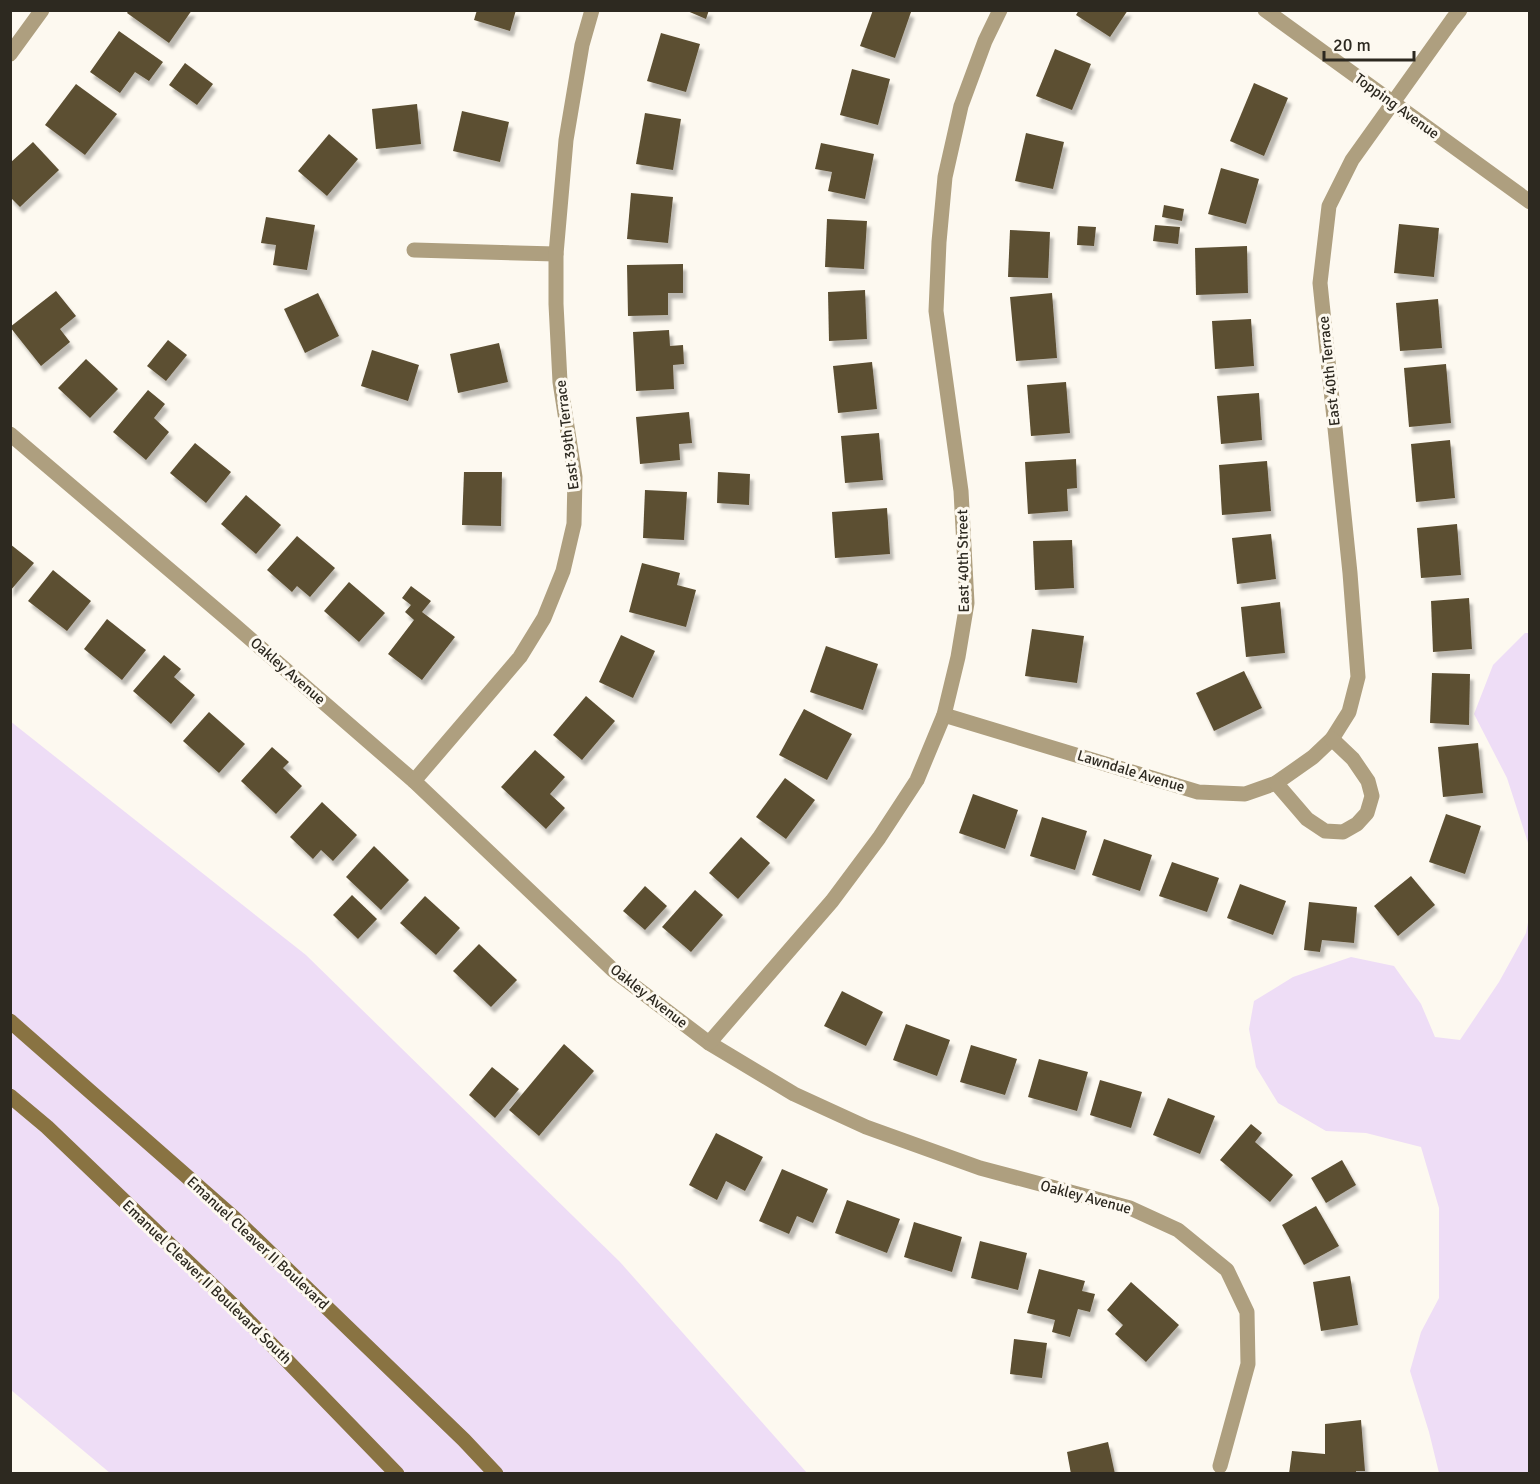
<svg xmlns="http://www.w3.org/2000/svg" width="1540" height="1484" font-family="Signika,sans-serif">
<defs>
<filter id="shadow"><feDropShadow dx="3.5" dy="6" stdDeviation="1.5" flood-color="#0004"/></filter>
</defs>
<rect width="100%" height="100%" fill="#fdf9f0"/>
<g fill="#eeddf6">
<path d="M 1525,633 L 1529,633 L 1529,846 L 1507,778 L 1474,714 L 1493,665 Z"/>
<path d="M 10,721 L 306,955 L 620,1262 L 807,1473 L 110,1473 L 11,1390 Z"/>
<path d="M 1529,917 L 1529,1473 L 1439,1473 L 1429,1432 L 1410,1371 L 1421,1332 L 1439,1298 L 1439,1208 L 1421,1147 L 1366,1133 L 1326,1131 L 1278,1103 L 1256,1067 L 1249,1029 L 1254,1001 L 1293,977 L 1351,957 L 1394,966 L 1421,1004 L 1435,1037 L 1460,1040 L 1499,982 L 1526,933 Z"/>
</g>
<g fill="#5c4f33" filter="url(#shadow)">
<path d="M 129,10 L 192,10 L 169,43 L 127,13 Z"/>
<path d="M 477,10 L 516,10 L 510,31 L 474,20 Z"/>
<path d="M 685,10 L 709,10 L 706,19 Z"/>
<path d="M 873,10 L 906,10 L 911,12 L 895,58 L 860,46 Z"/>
<path d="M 1079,10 L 1128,10 L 1110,37 L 1076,15 Z"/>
<path d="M 119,31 L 163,62 L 149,81 L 135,72 L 120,93 L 90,72 Z"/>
<path d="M 661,33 L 700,44 L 686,92 L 647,81 Z"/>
<path d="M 1055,49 L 1091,64 L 1072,110 L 1036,96 Z"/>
<path d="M 185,63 L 213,84 L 197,105 L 169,85 Z"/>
<path d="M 852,69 L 890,79 L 878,125 L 840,115 Z"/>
<path d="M 1254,83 L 1288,98 L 1264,156 L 1230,141 Z"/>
<path d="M 76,84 L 117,114 L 85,155 L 45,125 Z"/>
<path d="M 417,104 L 421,144 L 376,149 L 372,109 Z"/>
<path d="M 462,111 L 509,122 L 500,162 L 453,151 Z"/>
<path d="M 645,113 L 681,119 L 673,170 L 636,164 Z"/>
<path d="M 1026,133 L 1064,142 L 1053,189 L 1015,181 Z"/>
<path d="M 329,134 L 358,159 L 327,196 L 298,171 Z"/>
<path d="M 33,142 L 59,170 L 20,207 L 10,197 L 10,163 Z"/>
<path d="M 821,143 L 874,154 L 865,199 L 828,191 L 832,172 L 815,169 Z"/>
<path d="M 1221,168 L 1259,179 L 1246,224 L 1208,214 Z"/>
<path d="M 631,193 L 673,197 L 668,243 L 627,239 Z"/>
<path d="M 1164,205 L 1184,209 L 1182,221 L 1162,217 Z"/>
<path d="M 266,217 L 315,225 L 307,270 L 273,265 L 276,245 L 261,243 Z"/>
<path d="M 827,219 L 867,221 L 864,269 L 825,267 Z"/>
<path d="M 1399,224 L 1439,228 L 1434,277 L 1394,273 Z"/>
<path d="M 1155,225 L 1180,227 L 1178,244 L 1153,241 Z"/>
<path d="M 1078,226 L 1096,227 L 1094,246 L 1077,245 Z"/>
<path d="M 1010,230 L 1050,232 L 1048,278 L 1008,277 Z"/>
<path d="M 1247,246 L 1248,293 L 1196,295 L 1195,248 Z"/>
<path d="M 683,264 L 683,293 L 668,293 L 668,315 L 628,316 L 627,265 Z"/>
<path d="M 865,290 L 867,339 L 829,341 L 828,292 Z"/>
<path d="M 56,291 L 76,316 L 60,329 L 70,342 L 41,366 L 10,327 Z"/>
<path d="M 318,293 L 339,336 L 305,353 L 284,309 Z"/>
<path d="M 1052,293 L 1057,358 L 1016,361 L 1010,297 Z"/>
<path d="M 1438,299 L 1442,348 L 1400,351 L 1396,303 Z"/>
<path d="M 1251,319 L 1254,366 L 1215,369 L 1212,321 Z"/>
<path d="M 669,330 L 670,346 L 683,345 L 684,364 L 673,365 L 674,389 L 636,391 L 633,332 Z"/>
<path d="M 168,340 L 187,355 L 166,381 L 147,366 Z"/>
<path d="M 499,343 L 508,382 L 458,393 L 450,354 Z"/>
<path d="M 372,350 L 419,365 L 408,401 L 361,386 Z"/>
<path d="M 86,359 L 118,389 L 90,418 L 58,388 Z"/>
<path d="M 872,362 L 877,409 L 838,413 L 833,366 Z"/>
<path d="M 1446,364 L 1451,423 L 1409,427 L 1404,368 Z"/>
<path d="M 1066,382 L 1070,433 L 1031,436 L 1027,385 Z"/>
<path d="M 148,390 L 165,404 L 154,418 L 169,432 L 146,460 L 113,432 Z"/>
<path d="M 1259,393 L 1262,440 L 1221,444 L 1217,396 Z"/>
<path d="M 689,412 L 692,443 L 679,444 L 680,460 L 640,464 L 636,417 Z"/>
<path d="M 879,433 L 883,480 L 845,483 L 841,436 Z"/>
<path d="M 1450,440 L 1455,498 L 1416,502 L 1411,444 Z"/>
<path d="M 195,443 L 231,472 L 206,503 L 170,473 Z"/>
<path d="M 1076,459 L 1077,488 L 1067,489 L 1068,511 L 1028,514 L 1025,462 Z"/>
<path d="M 1267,461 L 1271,511 L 1222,515 L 1219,465 Z"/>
<path d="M 464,472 L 502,472 L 501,526 L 462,525 Z"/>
<path d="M 718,472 L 750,474 L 749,505 L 717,503 Z"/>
<path d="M 645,490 L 687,492 L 684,540 L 643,538 Z"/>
<path d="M 246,495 L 281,525 L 256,554 L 221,524 Z"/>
<path d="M 887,508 L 890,554 L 835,558 L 832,512 Z"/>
<path d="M 1457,524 L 1461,575 L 1421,578 L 1417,528 Z"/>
<path d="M 1271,534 L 1276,579 L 1237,584 L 1232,538 Z"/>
<path d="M 297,536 L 335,568 L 310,597 L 297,586 L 292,592 L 267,570 Z"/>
<path d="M 1072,540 L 1074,588 L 1035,590 L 1033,541 Z"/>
<path d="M 10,544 L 34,563 L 10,591 Z"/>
<path d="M 642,563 L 680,573 L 677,585 L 696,590 L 686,627 L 629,612 Z"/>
<path d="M 53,570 L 91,601 L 67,631 L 28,601 Z"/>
<path d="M 349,582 L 385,613 L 359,642 L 324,611 Z"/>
<path d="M 411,586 L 431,601 L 422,612 L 455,637 L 422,680 L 388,654 L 414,620 L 405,612 L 411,605 L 402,598 Z"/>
<path d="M 1469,598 L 1472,649 L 1433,652 L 1431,601 Z"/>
<path d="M 1280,602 L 1285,653 L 1246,657 L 1241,607 Z"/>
<path d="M 107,619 L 146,650 L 122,680 L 84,649 Z"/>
<path d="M 1032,629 L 1084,636 L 1077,683 L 1025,676 Z"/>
<path d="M 621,635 L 655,651 L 633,698 L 599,682 Z"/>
<path d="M 826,646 L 878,664 L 863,710 L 810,692 Z"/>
<path d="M 164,655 L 181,669 L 174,677 L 195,695 L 171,724 L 133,691 Z"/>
<path d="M 1244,671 L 1262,708 L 1214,731 L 1196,693 Z"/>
<path d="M 1432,673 L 1470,674 L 1469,725 L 1430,723 Z"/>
<path d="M 586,696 L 615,721 L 582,760 L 553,735 Z"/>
<path d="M 804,709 L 852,734 L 827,780 L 779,755 Z"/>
<path d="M 209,712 L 245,744 L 219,773 L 183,741 Z"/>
<path d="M 1478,743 L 1483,793 L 1443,797 L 1438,747 Z"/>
<path d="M 272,747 L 289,762 L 283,768 L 302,786 L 276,814 L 241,781 Z"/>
<path d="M 535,750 L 565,777 L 550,794 L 565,808 L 546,829 L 501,787 Z"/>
<path d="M 785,778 L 815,800 L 786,839 L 756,817 Z"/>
<path d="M 973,794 L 1018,810 L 1005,849 L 959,833 Z"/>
<path d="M 322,802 L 357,835 L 333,861 L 321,850 L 313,859 L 290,837 Z"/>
<path d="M 1446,814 L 1481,826 L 1465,874 L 1429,862 Z"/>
<path d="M 1042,817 L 1087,831 L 1075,870 L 1030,856 Z"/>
<path d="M 741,837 L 770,863 L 738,899 L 709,873 Z"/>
<path d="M 1104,839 L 1152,855 L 1140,891 L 1092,875 Z"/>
<path d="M 374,846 L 409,880 L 381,910 L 346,877 Z"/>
<path d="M 1172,862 L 1219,878 L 1207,912 L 1159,896 Z"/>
<path d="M 1411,876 L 1435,905 L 1398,936 L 1374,906 Z"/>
<path d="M 1240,884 L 1286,901 L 1273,935 L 1227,918 Z"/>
<path d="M 645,886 L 667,906 L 645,930 L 623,911 Z"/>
<path d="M 695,890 L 723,915 L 691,952 L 662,927 Z"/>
<path d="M 352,895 L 377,919 L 358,939 L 333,915 Z"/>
<path d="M 425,896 L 460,928 L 436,955 L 400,923 Z"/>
<path d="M 1309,902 L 1357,907 L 1354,943 L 1322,940 L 1320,952 L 1304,950 Z"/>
<path d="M 479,944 L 517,980 L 491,1007 L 453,971 Z"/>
<path d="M 842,991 L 883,1012 L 866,1046 L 824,1026 Z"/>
<path d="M 906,1024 L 950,1040 L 937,1076 L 893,1060 Z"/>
<path d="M 564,1044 L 594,1071 L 539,1136 L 509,1110 Z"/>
<path d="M 971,1045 L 1017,1059 L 1005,1095 L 960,1082 Z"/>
<path d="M 1039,1059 L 1088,1072 L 1077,1111 L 1028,1097 Z"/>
<path d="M 492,1067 L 519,1089 L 495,1118 L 469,1095 Z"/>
<path d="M 1100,1080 L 1142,1092 L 1131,1128 L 1090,1115 Z"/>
<path d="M 1168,1098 L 1215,1116 L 1200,1154 L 1153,1135 Z"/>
<path d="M 1251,1124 L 1262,1133 L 1255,1142 L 1293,1175 L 1270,1202 L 1220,1160 Z"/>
<path d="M 716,1133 L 763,1157 L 745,1191 L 726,1181 L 717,1200 L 689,1185 Z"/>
<path d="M 1342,1160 L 1356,1185 L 1326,1203 L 1311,1178 Z"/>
<path d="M 782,1169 L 828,1189 L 813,1223 L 797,1216 L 789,1234 L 759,1221 Z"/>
<path d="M 847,1200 L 900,1219 L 887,1253 L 835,1233 Z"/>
<path d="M 1316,1206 L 1339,1246 L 1304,1265 L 1282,1225 Z"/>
<path d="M 914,1222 L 962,1237 L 952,1272 L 904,1257 Z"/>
<path d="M 980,1241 L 1027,1253 L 1018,1290 L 971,1278 Z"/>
<path d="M 1039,1269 L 1085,1281 L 1082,1291 L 1095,1294 L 1090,1312 L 1078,1309 L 1070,1337 L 1052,1332 L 1055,1320 L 1027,1313 Z"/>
<path d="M 1350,1276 L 1358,1325 L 1321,1331 L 1313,1282 Z"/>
<path d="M 1131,1282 L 1179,1325 L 1146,1362 L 1115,1334 L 1123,1325 L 1107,1310 Z"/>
<path d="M 1014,1339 L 1047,1343 L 1042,1378 L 1010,1374 Z"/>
<path d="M 1361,1420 L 1365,1471 L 1356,1471 L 1356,1474 L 1289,1474 L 1292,1451 L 1325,1454 L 1325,1424 Z"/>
<path d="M 1108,1442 L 1115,1474 L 1071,1474 L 1067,1452 Z"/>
</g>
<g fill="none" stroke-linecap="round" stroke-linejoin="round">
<g stroke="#ae9f7f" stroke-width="15">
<path d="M 1265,10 L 1530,202"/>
<path d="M 10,54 L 42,10"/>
<path d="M 414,250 L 556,254"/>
<path d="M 10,434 L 232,623 L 414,781 L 613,970 L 709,1043 L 794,1094 L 866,1127 L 980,1168 L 1130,1208 L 1178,1230 L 1227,1270 L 1247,1312 L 1248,1364 L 1220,1466"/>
<path d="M 944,715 L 1198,792 L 1245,794 L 1276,783 L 1313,757 L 1332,739 L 1349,712 L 1358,677 L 1350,573 L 1320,283 L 1329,206 L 1352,160 L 1452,20 L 1460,10"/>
<path d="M 414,781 L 520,657 L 544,618 L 563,571 L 574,524 L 575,477 L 560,382 L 556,304 L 556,254 L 566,140 L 582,45 L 592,10"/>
<path d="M 1276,783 L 1307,819 L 1325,831 L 1343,832 L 1357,824 L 1367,813 L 1372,796 L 1368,781 L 1353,759 L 1332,739"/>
<path d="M 709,1043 L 832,901 L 879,838 L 917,780 L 944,715 L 958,657 L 967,603 L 961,491 L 936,311 L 939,242 L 945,177 L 961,106 L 985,41 L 1000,10"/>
</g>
<g stroke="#897342" stroke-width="15">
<path d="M 10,1021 L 233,1217 L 464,1440 L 496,1474"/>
<path d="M 10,1096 L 47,1127 L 235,1307 L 397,1474"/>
</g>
</g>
<g text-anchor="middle" stroke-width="6" stroke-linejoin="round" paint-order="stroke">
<g font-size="15" fill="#2d2920" stroke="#fdf9f0">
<text transform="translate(1397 106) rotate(36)" y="5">Topping Avenue</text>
<text transform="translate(1329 371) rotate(-96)" y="5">East 40th Terrace</text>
<text transform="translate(567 435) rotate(-97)" y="5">East 39th Terrace</text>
<text transform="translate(963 561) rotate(-91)" y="5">East 40th Street</text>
<text transform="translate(288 671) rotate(41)" y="5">Oakley Avenue</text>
<text transform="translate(1131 771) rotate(17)" y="5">Lawndale Avenue</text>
<text transform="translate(649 996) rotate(38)" y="5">Oakley Avenue</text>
<text transform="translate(1086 1197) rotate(15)" y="5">Oakley Avenue</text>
<text transform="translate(258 1243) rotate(43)" y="5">Emanuel Cleaver II Boulevard</text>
<text transform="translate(207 1282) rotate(44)" y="5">Emanuel Cleaver II Boulevard South</text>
</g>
</g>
<rect width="1540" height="1484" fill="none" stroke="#2d2920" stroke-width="24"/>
<path d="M1324 51v9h90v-9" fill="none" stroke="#2d2920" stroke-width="3"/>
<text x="1333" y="51" font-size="18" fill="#2d2920" stroke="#fdf9f0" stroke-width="4.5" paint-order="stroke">20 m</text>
</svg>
